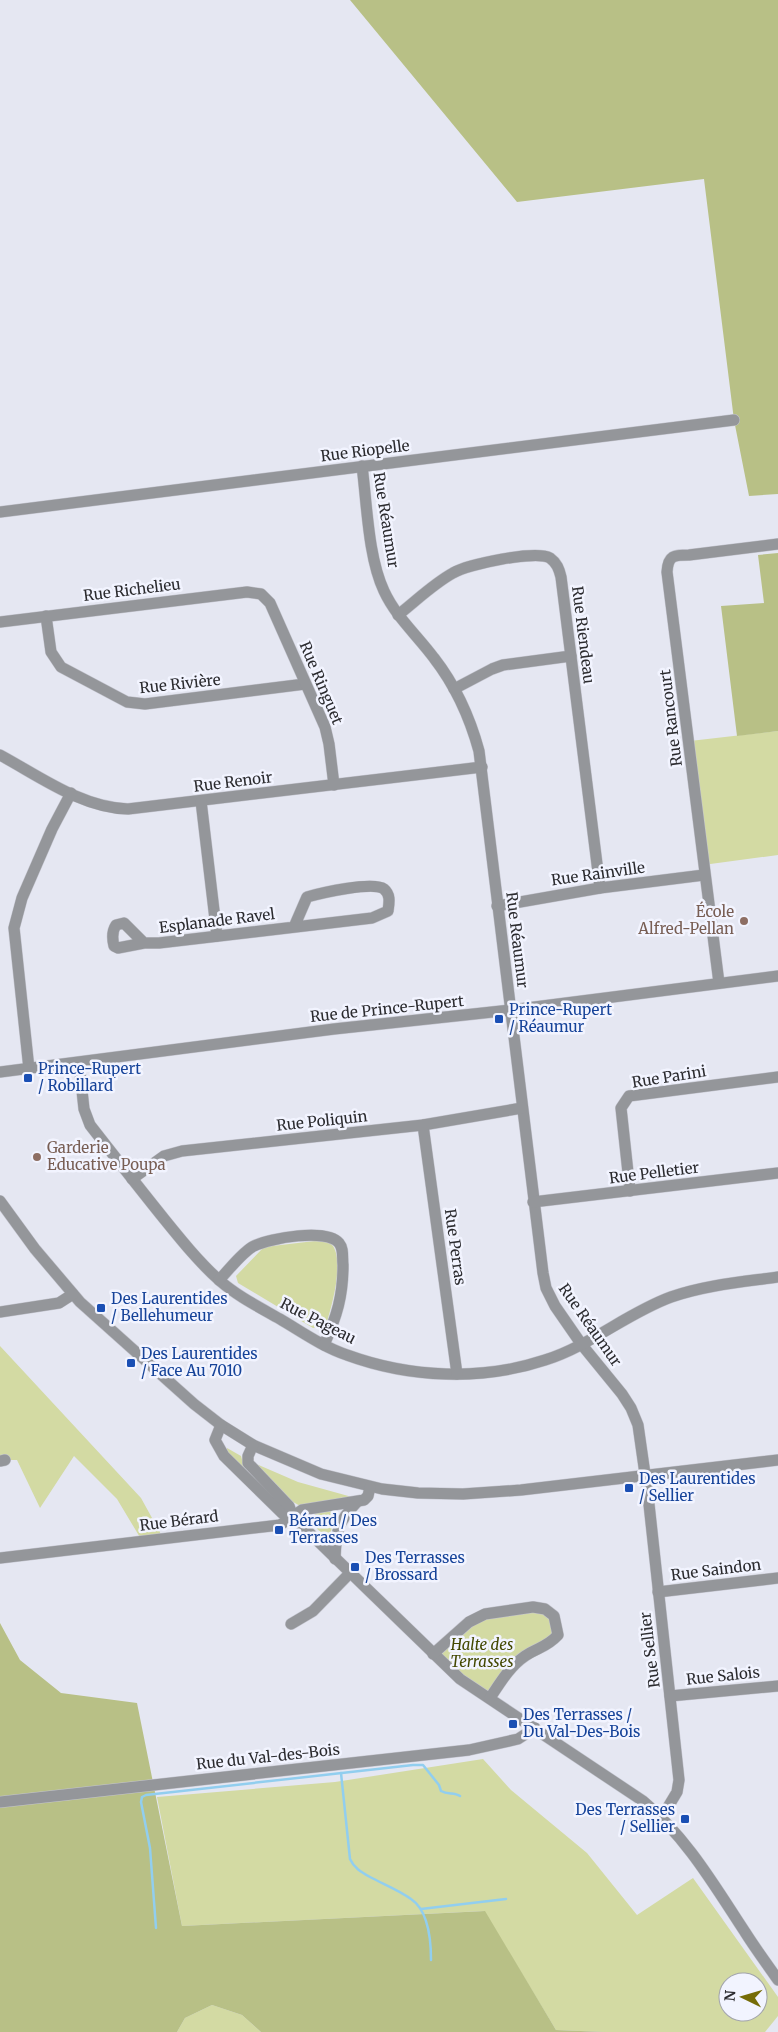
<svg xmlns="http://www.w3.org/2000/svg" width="778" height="2032" font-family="Merriweather,serif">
<rect width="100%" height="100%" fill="#e5e7f2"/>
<g fill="#d3daa3" fill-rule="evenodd">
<path d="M 778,731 L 778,855 L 703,865 L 690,741 Z"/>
<path d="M 323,1240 C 327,1241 331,1243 333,1246 C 344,1263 332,1304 327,1322 L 319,1327 L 313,1328 L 238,1283 L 236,1276 L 264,1247 Z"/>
<path d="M 0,1346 L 141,1498 L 162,1536 L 141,1539 L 117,1499 L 74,1456 L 40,1508 L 17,1460 L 0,1460 Z"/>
<path d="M 227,1448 L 241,1456 L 243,1463 L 280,1503 L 227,1453 Z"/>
<path d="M 254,1463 L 298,1482 L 352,1497 L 300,1506 L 290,1500 Z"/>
<path d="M 333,1511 L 336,1516 L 330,1534 L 326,1537 L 313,1525 L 312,1517 L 317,1513 Z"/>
<path d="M 545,1609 L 558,1635 L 526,1655 L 490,1698 L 433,1654 L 469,1622 Z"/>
<path d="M 483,1759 L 511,1790 L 587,1853 L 637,1915 L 693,1878 L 778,1997 L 778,2016 L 765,2032 L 605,2032 L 556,2030 L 484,1911 L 182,1926 L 157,1797 L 335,1782 ZM 728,1982 L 758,1982 L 758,2012 L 728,2012 Z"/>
<path d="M 212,2005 L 242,2015 L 261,2032 L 177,2032 L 185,2018 Z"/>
</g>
<g fill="#b8c086">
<path d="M 350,0 L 778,0 L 778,494 L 749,496 L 734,420 L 704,179 L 517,202 Z"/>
<path d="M 778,553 L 778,731 L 737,736 L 721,606 L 764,603 L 758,555 Z"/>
<path d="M 0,1623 L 20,1660 L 61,1693 L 137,1703 L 182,1926 L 485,1911 L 556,2030 L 605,2032 L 261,2032 L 242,2015 L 212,2005 L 185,2018 L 177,2032 L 0,2032 Z"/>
</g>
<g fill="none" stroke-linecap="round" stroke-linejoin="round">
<g stroke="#91ceef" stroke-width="2.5">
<path d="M 341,1773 L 350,1859 C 354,1868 361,1872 370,1877 C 383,1884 399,1890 411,1899 C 429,1911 431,1941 431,1960"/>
<path d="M 421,1909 L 506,1899"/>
<path d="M 156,1928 L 150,1848 L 141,1802 L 142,1797 L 146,1795 L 413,1765 L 423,1765 L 439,1785 L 441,1791 C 448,1795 454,1792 460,1796"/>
</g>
<defs>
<g id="minor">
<path d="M 362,466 C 367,504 368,557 384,591 C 396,617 417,635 434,658 C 455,685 470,718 479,751 L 543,1273 L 546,1288 L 555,1306 L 582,1345 L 622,1394 L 631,1408 L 638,1425 L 648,1495 L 679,1780 L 677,1792 L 662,1817"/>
<path d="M 0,512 L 734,420"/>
<path d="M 398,615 C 416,601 433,584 453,573 C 468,564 536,550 550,558 C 557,563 559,569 561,577 L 600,888"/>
<path d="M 46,616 L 51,652 L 61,667 L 127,702 L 145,704 L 305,684"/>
<path d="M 0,622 L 247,592 L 261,594 L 270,603 L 325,727 L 329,744 L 334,785"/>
<path d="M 454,689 L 492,669 L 503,665 L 571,656"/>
<path d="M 0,755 C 39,776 82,808 128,809 L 482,767"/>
<path d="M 201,801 L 217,936"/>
<path d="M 497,906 L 600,888 L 704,875"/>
<path d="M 144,943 L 124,923 L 116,925 C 112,931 112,938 114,946 L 118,948 L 144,943 L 159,943 L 372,918 L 388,911 C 389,903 391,895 384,889 C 373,881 321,893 307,897 L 294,927"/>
<path d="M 719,983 L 667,572 C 668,555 674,555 689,555 L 778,544"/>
<path d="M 79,1063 L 84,1109 L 90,1125 C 115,1157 140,1189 165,1220 C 182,1241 199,1262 219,1280 C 237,1296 259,1307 280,1319 C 302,1332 323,1347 347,1355 C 410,1378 482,1381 545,1360 C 590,1346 627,1313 671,1297 C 706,1285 742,1282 778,1277"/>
<path d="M 29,1069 L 14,928 L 22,898 L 52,829 L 71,793"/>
<path d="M 0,1072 L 334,1029 L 511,1010 L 778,976"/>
<path d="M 423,1125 L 457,1374"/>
<path d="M 132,1179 L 164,1156 L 182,1151 L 423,1125 L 522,1108"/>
<path d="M 630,1191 L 621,1108 L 629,1096 L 778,1077"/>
<path d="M 0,1201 L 35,1249 L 80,1302 L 194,1404 L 221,1425 L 253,1445 L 321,1474 L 382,1489 L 418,1493 L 463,1494 L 521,1490 L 778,1460"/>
<path d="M 533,1202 L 778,1173"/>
<path d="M 219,1280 C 228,1271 243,1251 254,1246 C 270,1238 327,1228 339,1243 C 344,1249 342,1257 343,1265 C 343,1296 337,1316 324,1345"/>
<path d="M 0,1312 L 59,1303 L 73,1294"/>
<path d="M 221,1425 L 215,1440 L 224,1456 L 282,1513 L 293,1517 L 460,1679 L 643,1801 C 687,1838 714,1885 745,1932 C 755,1948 767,1964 778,1980"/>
<path d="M 253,1445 L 248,1456 L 248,1463 L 289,1506 L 293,1517"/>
<path d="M 0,1461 L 5,1460"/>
<path d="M 0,1558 L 280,1525 L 302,1510 L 364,1500 L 368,1496 L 370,1487"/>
<path d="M 335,1559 C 336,1531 337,1523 357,1502"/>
<path d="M 658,1592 L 778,1578"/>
<path d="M 291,1624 L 313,1611 L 350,1573"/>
<path d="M 433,1654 L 469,1622 L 485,1614 L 533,1607 L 545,1609 L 554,1616 L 558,1635 C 546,1648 538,1647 525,1656 C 510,1666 500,1683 490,1698"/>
<path d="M 670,1696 L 778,1686"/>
<path d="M 0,1802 L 469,1750 L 518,1739 L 535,1728"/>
</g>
</defs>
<use href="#minor" stroke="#c4c5cf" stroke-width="12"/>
<use href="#minor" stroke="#94969a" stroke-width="11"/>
</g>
<g fill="#8d6e63" stroke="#f2f4ff" stroke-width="2">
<circle cx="744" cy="921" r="5"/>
<circle cx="37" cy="1157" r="5"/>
</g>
<g fill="#1a4fb4" stroke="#f2f4ff" stroke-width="2">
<rect x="494" y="1014" width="10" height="10" rx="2.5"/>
<rect x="23" y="1073" width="10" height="10" rx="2.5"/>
<rect x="96" y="1303" width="10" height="10" rx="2.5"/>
<rect x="126" y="1358" width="10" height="10" rx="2.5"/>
<rect x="624" y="1483" width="10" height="10" rx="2.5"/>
<rect x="274" y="1525" width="10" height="10" rx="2.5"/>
<rect x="350" y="1562" width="10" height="10" rx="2.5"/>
<rect x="508" y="1719" width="10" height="10" rx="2.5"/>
<rect x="680" y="1814" width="10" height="10" rx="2.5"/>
</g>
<g text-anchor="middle" stroke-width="5" stroke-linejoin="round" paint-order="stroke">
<g font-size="15" fill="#2b2b2f" stroke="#f2f4ff">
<text transform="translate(365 451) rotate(-7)" y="5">Rue Riopelle</text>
<text transform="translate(386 520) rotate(81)" y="5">Rue Réaumur</text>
<text transform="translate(132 590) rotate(-7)" y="5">Rue Richelieu</text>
<text transform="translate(583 635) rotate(83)" y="5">Rue Riendeau</text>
<text transform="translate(321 683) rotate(67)" y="5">Rue Ringuet</text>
<text transform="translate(180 684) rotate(-6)" y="5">Rue Rivière</text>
<text transform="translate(671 718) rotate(-97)" y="5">Rue Rancourt</text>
<text transform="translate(233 782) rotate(-7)" y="5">Rue Renoir</text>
<text transform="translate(598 874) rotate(-8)" y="5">Rue Rainville</text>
<text transform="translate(217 921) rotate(-7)" y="5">Esplanade Ravel</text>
<text transform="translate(517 940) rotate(83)" y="5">Rue Réaumur</text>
<text transform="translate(387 1009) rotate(-6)" y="5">Rue de Prince-Rupert</text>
<text transform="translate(669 1077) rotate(-9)" y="5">Rue Parini</text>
<text transform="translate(322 1121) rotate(-6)" y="5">Rue Poliquin</text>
<text transform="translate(654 1173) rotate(-7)" y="5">Rue Pelletier</text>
<text transform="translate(455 1247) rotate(82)" y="5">Rue Perras</text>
<text transform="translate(318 1321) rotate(27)" y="5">Rue Pageau</text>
<text transform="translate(590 1325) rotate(55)" y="5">Rue Réaumur</text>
<text transform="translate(179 1521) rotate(-7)" y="5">Rue Bérard</text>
<text transform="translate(716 1570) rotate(-7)" y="5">Rue Saindon</text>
<text transform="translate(650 1650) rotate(-97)" y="5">Rue Sellier</text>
<text transform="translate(723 1676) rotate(-6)" y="5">Rue Salois</text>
<text transform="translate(268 1757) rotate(-6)" y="5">Rue du Val-des-Bois</text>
</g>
<g font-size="15" fill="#785e54" stroke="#f2f4ff" text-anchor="end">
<text x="734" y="917">École<tspan x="734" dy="17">Alfred-Pellan</tspan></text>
<text x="47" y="1153" text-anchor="start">Garderie<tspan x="47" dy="17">Educative Poupa</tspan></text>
</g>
<g font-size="15" fill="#164399" stroke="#f2f4ff" text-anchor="start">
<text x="509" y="1015">Prince-Rupert<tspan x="509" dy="17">/ Réaumur</tspan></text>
<text x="38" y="1074">Prince-Rupert<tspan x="38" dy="17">/ Robillard</tspan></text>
<text x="111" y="1304">Des Laurentides<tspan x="111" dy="17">/ Bellehumeur</tspan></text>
<text x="141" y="1359">Des Laurentides<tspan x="141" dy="17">/ Face Au 7010</tspan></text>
<text x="639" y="1484">Des Laurentides<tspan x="639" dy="17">/ Sellier</tspan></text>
<text x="289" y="1526">Bérard / Des<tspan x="289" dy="17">Terrasses</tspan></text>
<text x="365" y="1563">Des Terrasses<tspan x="365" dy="17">/ Brossard</tspan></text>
<text x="523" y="1720">Des Terrasses /<tspan x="523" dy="17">Du Val-Des-Bois</tspan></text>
<text x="675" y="1815" text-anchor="end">Des Terrasses<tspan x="675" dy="17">/ Sellier</tspan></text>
</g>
<g font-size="15" font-style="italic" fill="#434800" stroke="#f2f4ff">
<text x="482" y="1650">Halte des<tspan x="482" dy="17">Terrasses</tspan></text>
</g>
</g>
<g transform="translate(743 1997) rotate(275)"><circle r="24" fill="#f2f4ff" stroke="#a2a4ac"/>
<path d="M0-4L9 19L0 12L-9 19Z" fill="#766c07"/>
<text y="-8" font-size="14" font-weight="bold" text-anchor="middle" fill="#2b2b2f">N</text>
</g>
</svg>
